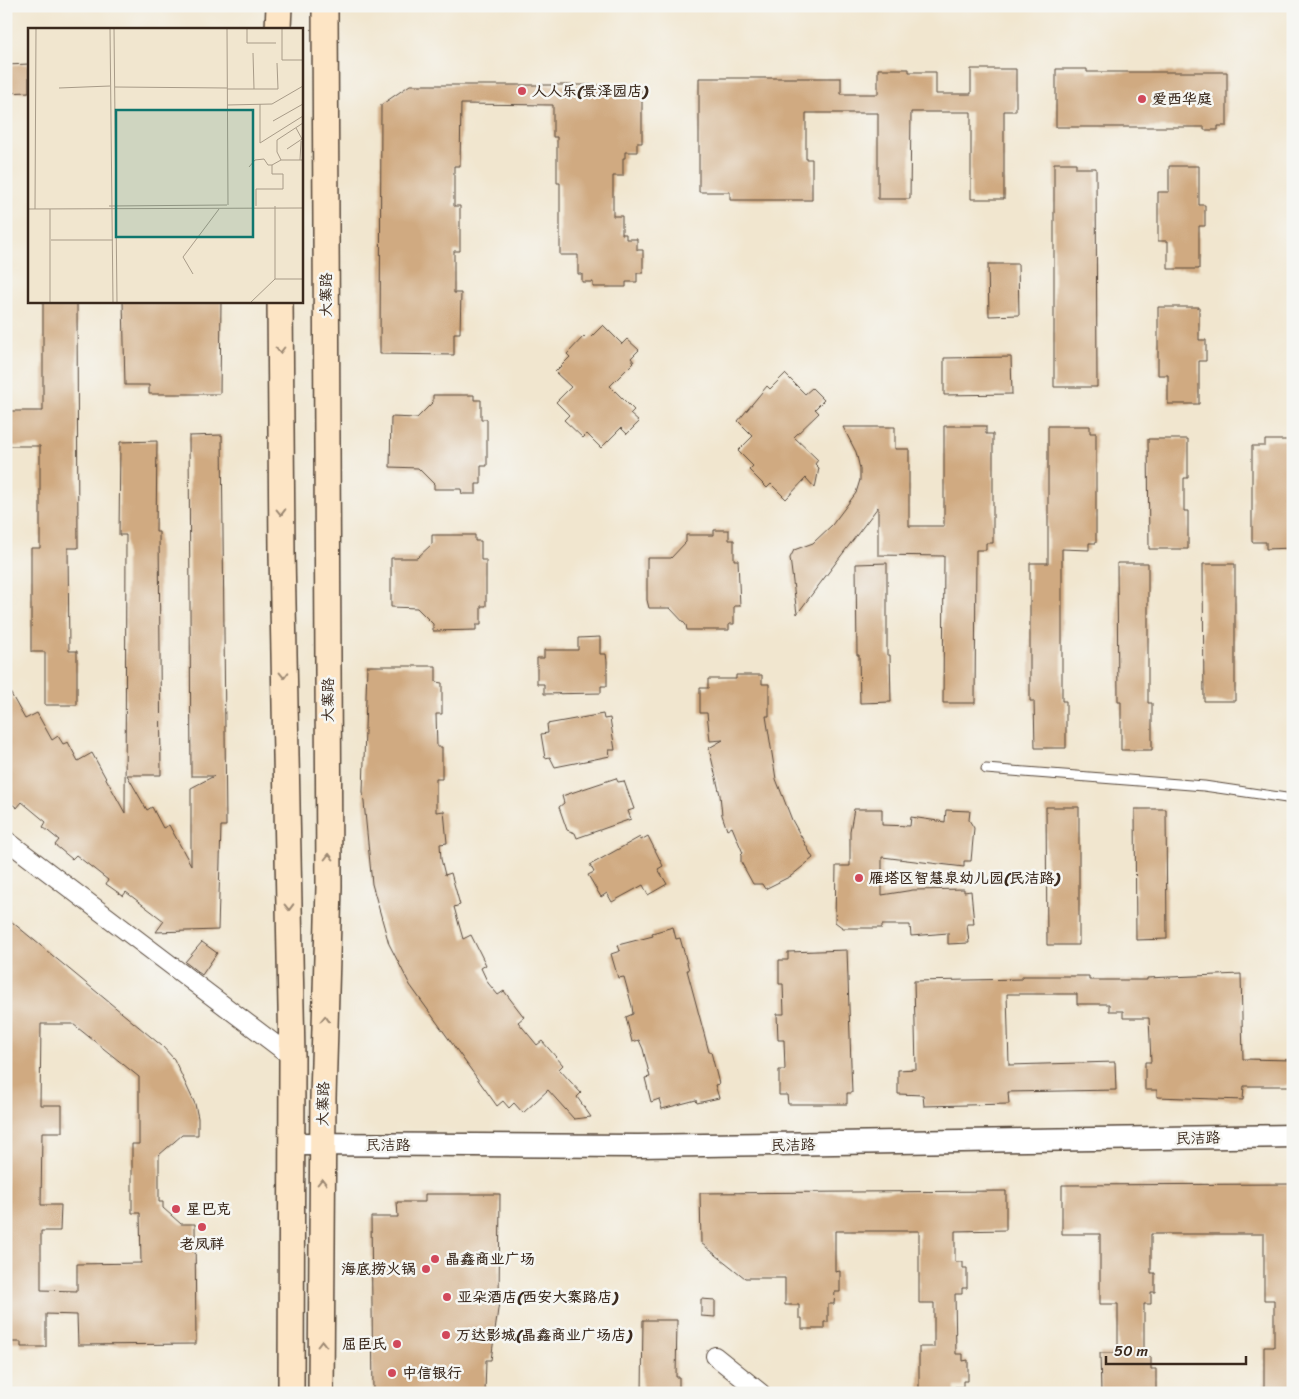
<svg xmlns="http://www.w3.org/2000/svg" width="1299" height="1399" font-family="Sriracha,'LXGW WenKai TC',sans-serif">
<rect width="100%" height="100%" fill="#f6f6f2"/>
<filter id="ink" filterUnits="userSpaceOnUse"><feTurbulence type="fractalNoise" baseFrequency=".02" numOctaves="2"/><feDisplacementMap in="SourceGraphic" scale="10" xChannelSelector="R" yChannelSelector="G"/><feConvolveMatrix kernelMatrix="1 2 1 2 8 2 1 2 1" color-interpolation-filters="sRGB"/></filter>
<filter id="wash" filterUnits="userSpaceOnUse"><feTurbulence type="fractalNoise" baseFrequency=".0096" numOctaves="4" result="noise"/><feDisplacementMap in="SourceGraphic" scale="20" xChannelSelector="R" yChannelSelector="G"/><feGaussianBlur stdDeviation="1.12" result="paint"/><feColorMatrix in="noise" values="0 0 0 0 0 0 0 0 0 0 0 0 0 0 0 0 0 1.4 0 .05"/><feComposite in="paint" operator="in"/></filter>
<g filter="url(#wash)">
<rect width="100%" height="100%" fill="#f1e6cf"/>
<g id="blocks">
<g fill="#d0aa81" fill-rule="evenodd">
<path d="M 29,64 L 29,92 L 6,93 L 6,65 Z"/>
<path d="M 878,69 L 909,69 L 909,72 L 936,72 L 936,94 L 971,94 L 971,69 L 1016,69 L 1016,111 L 1004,111 L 1004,199 L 971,199 L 971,112 L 911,112 L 910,199 L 878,199 L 878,113 L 806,113 L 806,159 L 812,159 L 812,200 L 730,200 L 730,192 L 699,192 L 699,78 L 841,78 L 841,94 L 878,94 Z"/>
<path d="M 1056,69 L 1087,69 L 1087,72 L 1227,72 L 1227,126 L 1218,126 L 1218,130 L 1204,130 L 1204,127 L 1056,127 Z"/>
<path d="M 410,85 L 642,85 L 642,143 L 637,143 L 637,152 L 625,152 L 625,158 L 623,158 L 623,176 L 613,176 L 613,216 L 622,216 L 622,234 L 626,234 L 626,239 L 637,239 L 637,250 L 643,250 L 643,273 L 637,273 L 637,282 L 626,282 L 626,287 L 593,287 L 593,282 L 582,282 L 582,274 L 578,274 L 578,255 L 560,255 L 560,183 L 557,183 L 557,137 L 553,137 L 553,105 L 461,104 L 460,166 L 454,166 L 454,206 L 460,206 L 460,251 L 454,251 L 454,293 L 461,293 L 460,333 L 454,333 L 454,355 L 380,354 L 381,105 Z"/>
<path d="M 1054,163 L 1076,163 L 1076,168 L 1096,168 L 1097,387 L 1054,387 Z"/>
<path d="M 1169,166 L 1199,166 L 1199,205 L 1205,205 L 1205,226 L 1199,226 L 1199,269 L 1168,269 L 1168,241 L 1158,241 L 1158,192 L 1169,192 Z"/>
<path d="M 988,264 L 1018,264 L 1019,315 L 989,316 Z"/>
<path d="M 43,301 L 77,301 L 78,548 L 68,548 L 69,651 L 77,651 L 77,705 L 45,705 L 45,652 L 31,652 L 31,548 L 40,548 L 40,446 L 6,446 L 6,411 L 43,411 Z"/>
<path d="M 123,301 L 221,301 L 220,394 L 149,394 L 149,385 L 125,385 Z"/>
<path d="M 1158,307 L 1199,307 L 1199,340 L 1206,340 L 1206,361 L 1199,361 L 1199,404 L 1168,404 L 1168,375 L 1158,375 Z"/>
<path d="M 603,325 L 622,344 L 627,339 L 639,350 L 631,358 L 634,362 L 610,386 L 634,410 L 630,414 L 639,422 L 627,434 L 621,428 L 601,448 L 587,434 L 583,438 L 564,420 L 569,415 L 556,402 L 571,387 L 555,372 L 570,357 L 567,354 L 584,336 L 588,340 Z"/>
<path d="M 1011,357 L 1012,394 L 944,395 L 944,358 Z"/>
<path d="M 785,374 L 805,394 L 812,388 L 824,400 L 815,409 L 819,413 L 794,437 L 818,460 L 815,464 L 819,468 L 815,488 L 806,478 L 786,499 L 771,484 L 767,488 L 749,470 L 753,466 L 738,451 L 753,436 L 738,421 L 767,386 L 770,389 Z"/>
<path d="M 433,395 L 474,395 L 474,400 L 481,400 L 481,419 L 487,419 L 487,466 L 481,466 L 481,484 L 476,484 L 476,494 L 462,494 L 461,489 L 434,489 L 434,484 L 418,468 L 390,467 L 391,417 L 417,418 L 433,402 Z"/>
<path d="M 944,426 L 986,426 L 986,434 L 993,434 L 993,543 L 986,543 L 986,550 L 976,550 L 975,703 L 943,703 L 944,556 L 878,555 L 878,507 L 797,614 L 790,558 L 794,550 L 813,543 L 832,525 L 856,493 L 860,480 L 860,469 L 856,452 L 843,427 L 895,427 L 895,449 L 909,449 L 909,526 L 944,526 Z"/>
<path d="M 1048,426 L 1090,426 L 1090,433 L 1096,433 L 1096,543 L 1089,543 L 1089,550 L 1062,549 L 1062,701 L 1066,701 L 1066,748 L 1035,748 L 1034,701 L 1030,701 L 1030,563 L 1048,563 Z"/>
<path d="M 222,435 L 226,826 L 221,826 L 218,930 L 156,932 L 164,921 L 126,892 L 123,896 L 106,884 L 108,880 L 76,855 L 72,859 L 55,845 L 59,840 L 43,827 L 46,822 L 22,802 L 17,808 L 6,799 L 6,685 L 25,719 L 37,713 L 52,740 L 58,736 L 63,744 L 68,742 L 78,761 L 92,753 L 125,813 L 126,535 L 119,535 L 120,442 L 157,441 L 156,532 L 159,532 L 161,775 L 127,775 L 147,810 L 152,807 L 163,828 L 169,825 L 191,865 L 191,788 L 214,776 L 191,776 L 189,436 Z"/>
<path d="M 1148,439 L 1188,439 L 1188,478 L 1184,478 L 1184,511 L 1188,511 L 1188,549 L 1149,549 Z"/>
<path d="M 1265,440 L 1293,440 L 1293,548 L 1266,549 L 1266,542 L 1252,542 L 1252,446 L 1265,446 Z"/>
<path d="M 714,530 L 729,530 L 729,540 L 734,540 L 734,560 L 738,560 L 740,606 L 734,606 L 734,624 L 729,624 L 729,630 L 687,630 L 686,625 L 670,608 L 649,608 L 647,600 L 647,558 L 671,558 L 686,542 L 686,535 L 714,535 Z"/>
<path d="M 432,535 L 475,535 L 475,541 L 481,541 L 481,560 L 486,560 L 486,606 L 481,606 L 481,625 L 476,625 L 476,630 L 433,631 L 433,624 L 417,608 L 391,607 L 391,558 L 417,558 L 432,544 Z"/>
<path d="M 887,563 L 887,655 L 890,655 L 891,702 L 860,703 L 859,655 L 857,655 L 856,564 Z"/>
<path d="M 1117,563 L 1148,563 L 1148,703 L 1152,703 L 1152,750 L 1121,750 L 1121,702 L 1118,702 Z"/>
<path d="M 1203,564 L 1235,564 L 1235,701 L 1204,701 Z"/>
<path d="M 600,637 L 600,654 L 606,654 L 607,661 L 607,686 L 601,686 L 601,693 L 544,694 L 544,684 L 537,684 L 537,658 L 544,658 L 544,650 L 578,650 L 578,638 Z"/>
<path d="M 367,666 L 436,666 L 436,682 L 442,683 L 442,714 L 436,714 L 437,747 L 442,747 L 442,779 L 436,779 L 436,812 L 444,811 L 447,843 L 440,844 L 441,859 L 445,875 L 451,873 L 460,905 L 454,907 L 463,939 L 471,935 L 486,965 L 481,968 L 488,983 L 498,995 L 504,991 L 524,1017 L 518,1022 L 537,1045 L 542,1041 L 563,1065 L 559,1069 L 581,1093 L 577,1097 L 591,1117 L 574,1119 L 548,1090 L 523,1113 L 514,1103 L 509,1108 L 503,1101 L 497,1106 L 410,985 L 389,944 L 372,884 L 363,792 Z"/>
<path d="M 736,675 L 762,675 L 762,684 L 769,684 L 769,716 L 766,716 L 776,779 L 792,820 L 813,858 L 791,876 L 765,889 L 762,884 L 753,884 L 741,862 L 741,855 L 743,853 L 732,827 L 727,830 L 722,815 L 720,795 L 709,748 L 723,740 L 710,741 L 707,713 L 700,713 L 700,688 L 708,688 L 708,679 L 736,679 Z"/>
<path d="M 603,714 L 604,719 L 610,718 L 615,750 L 609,750 L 610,756 L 555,767 L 550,757 L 545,758 L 541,734 L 548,733 L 547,724 Z"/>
<path d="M 616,778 L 618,782 L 624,781 L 634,809 L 628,811 L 631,819 L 577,838 L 575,833 L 567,830 L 559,807 L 564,803 L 562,796 Z"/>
<path d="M 1046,807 L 1079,807 L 1079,945 L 1047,945 Z"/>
<path d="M 854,809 L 882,809 L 882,825 L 910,826 L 911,817 L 945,822 L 946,810 L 970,811 L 969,820 L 974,828 L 971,861 L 964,861 L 964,867 L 882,857 L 882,895 L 913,890 L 964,889 L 964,892 L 971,891 L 974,924 L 967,924 L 969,943 L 948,944 L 948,933 L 911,936 L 910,925 L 882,925 L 882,928 L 843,928 L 835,922 L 836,866 L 850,866 L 850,831 Z"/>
<path d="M 1135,809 L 1166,809 L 1167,939 L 1136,940 Z"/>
<path d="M 648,836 L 663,866 L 658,869 L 667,884 L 648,895 L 643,885 L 612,902 L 607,893 L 601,897 L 588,875 L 594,872 L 590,865 L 640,837 L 641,840 Z"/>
<path d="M 6,917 L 162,1046 L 174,1059 L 195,1104 L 198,1118 L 198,1135 L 182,1135 L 159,1155 L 159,1202 L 163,1202 L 163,1208 L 181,1224 L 195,1224 L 196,1344 L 78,1345 L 77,1315 L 46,1314 L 46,1347 L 21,1347 L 21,1342 L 6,1342 ZM 41,1024 L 73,1024 L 139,1077 L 139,1144 L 132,1144 L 132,1213 L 140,1213 L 141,1263 L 77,1264 L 77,1291 L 41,1290 L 41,1231 L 60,1231 L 61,1205 L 41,1205 L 42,1132 L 62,1132 L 62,1105 L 40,1105 Z"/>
<path d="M 673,927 L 676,939 L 680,938 L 689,970 L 687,970 L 709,1052 L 711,1052 L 719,1084 L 715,1085 L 719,1098 L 697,1103 L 696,1100 L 662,1109 L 659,1099 L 651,1102 L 645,1078 L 650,1077 L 643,1049 L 639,1040 L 632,1042 L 626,1017 L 633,1014 L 632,1006 L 624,977 L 618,978 L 611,954 L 620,951 L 618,945 L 653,936 L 652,933 Z"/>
<path d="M 202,942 L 217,953 L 202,975 L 185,962 Z"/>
<path d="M 847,950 L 852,1093 L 847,1093 L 847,1104 L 788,1104 L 787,1095 L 779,1095 L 779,1070 L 785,1070 L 784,1040 L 778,1040 L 777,1014 L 784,1014 L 783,984 L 779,984 L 779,960 L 788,960 L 788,952 Z"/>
<path d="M 1241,974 L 1243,1059 L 1293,1060 L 1293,1086 L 1244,1086 L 1243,1100 L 1157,1097 L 1157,1090 L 1145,1090 L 1145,1062 L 1151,1062 L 1149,1018 L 1123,1018 L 1123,1011 L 1109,1011 L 1109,1004 L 1077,1004 L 1077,994 L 1007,994 L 1009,1065 L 1115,1062 L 1116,1090 L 1008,1092 L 1009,1104 L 924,1106 L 923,1095 L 898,1094 L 898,1070 L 916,1069 L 914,981 L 1022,979 L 1022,976 L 1089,976 L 1089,980 L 1147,980 L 1147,978 Z"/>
<path d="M 1293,1184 L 1293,1393 L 1264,1392 L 1264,1347 L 1274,1347 L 1274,1300 L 1264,1300 L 1264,1234 L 1151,1234 L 1151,1273 L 1155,1273 L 1155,1292 L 1151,1292 L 1151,1304 L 1144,1304 L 1144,1357 L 1151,1357 L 1151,1369 L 1156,1369 L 1156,1390 L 1151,1390 L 1151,1393 L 1101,1393 L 1100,1353 L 1118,1353 L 1118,1304 L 1100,1304 L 1100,1234 L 1062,1234 L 1062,1185 Z"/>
<path d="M 1006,1191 L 1006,1230 L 955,1231 L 955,1262 L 963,1262 L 963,1268 L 967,1268 L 967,1288 L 962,1288 L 962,1294 L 955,1294 L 956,1354 L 963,1354 L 963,1361 L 968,1360 L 968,1381 L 963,1381 L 963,1387 L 955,1387 L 955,1393 L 919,1393 L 919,1347 L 934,1347 L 934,1303 L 919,1303 L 919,1231 L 835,1231 L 835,1272 L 840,1271 L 840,1292 L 835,1292 L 834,1304 L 828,1304 L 828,1322 L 824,1322 L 824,1329 L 802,1329 L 802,1318 L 799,1318 L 799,1305 L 785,1305 L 785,1278 L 745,1278 L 701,1243 L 700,1193 Z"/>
<path d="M 425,1194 L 500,1194 L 499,1302 L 491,1360 L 486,1360 L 485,1393 L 373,1393 L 371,1217 L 398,1217 L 397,1202 L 425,1202 Z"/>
<path d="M 701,1299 L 715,1300 L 715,1317 L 701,1316 Z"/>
<path d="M 643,1320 L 677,1320 L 676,1377 L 679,1377 L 679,1393 L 642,1393 Z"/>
</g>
</g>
</g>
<g filter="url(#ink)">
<use href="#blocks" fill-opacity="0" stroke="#564639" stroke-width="1"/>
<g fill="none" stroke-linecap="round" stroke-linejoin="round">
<defs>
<path id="service" d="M 986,769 L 1204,786 L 1293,799"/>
<g id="minor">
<path d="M 6,840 L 292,1057"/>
<path d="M 715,1356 L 761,1393"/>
</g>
<path id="tertiary" d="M 292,1144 L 638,1146 L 1293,1136"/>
<g id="secondary">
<path d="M 278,29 L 279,6"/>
<path d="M 280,301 L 282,553 L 292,1057 L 291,1393"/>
<path d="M 321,1393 L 323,1098 L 329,886 L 325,6"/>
</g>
</defs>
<use href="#service" stroke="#564639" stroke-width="11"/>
<use href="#minor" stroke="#564639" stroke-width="20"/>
<use href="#tertiary" stroke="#564639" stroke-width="25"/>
<use href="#secondary" stroke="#564639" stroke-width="28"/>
<use href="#service" stroke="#fff" stroke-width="9"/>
<use href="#minor" stroke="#fff" stroke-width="18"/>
<use href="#tertiary" stroke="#fff" stroke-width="22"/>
<use href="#secondary" stroke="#fde5c5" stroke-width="25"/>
</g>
<defs><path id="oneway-chevron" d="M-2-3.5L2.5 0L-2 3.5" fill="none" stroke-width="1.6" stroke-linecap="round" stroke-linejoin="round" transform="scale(1.25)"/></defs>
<g stroke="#9c8872">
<use href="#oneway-chevron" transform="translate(280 350) rotate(90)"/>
<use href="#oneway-chevron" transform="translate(281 512) rotate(89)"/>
<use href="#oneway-chevron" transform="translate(284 675) rotate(89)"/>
<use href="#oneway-chevron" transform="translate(329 857) rotate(-90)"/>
<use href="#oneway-chevron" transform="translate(289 907) rotate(89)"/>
<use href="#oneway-chevron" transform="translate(325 1019) rotate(-88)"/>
<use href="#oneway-chevron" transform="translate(322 1182) rotate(-90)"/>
<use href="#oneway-chevron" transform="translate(322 1344) rotate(-90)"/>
</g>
</g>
<g fill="#d1495b" stroke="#f6f6f2" stroke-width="2">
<circle cx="522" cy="91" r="5"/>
<circle cx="1142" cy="99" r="5"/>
<circle cx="859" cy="878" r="5"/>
<circle cx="176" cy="1209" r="5"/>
<circle cx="202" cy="1227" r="5"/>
<circle cx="435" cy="1259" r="5"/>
<circle cx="426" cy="1269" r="5"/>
<circle cx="447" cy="1297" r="5"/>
<circle cx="446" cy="1335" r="5"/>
<circle cx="397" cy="1344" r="5"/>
<circle cx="392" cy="1373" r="5"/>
</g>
<g text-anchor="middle" stroke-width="5" stroke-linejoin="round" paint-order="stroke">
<g font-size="15" font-weight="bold" fill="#3b2a1e" stroke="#f6f6f2" text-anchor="start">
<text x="532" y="96">人人乐(景泽园店)</text>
<text x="1152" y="104">爱西华庭</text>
<text x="869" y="883">雁塔区智慧泉幼儿园(民洁路)</text>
<text x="186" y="1214">星巴克</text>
<text x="202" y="1249" text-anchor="middle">老凤祥</text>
<text x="445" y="1264">晶鑫商业广场</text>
<text x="416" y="1274" text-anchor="end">海底捞火锅</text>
<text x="457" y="1302">亚朵酒店(西安大寨路店)</text>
<text x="456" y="1340">万达影城(晶鑫商业广场店)</text>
<text x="387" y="1349" text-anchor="end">屈臣氏</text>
<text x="402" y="1378">中信银行</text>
</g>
<g font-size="15" fill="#3b2a1e" stroke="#f6f6f2">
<text transform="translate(326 295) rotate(-90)" y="5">大寨路</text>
<text transform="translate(328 700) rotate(-90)" y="5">大寨路</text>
<text transform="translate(323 1104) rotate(-89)" y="5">大寨路</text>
<text transform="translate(1198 1138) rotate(-1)" y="5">民洁路</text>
<text x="388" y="1150">民洁路</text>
<text transform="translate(793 1145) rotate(-1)" y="5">民洁路</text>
</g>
</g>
<g transform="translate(28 28)">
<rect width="275" height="275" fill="#f1e6cf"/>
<path fill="none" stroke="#a89b88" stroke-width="1" d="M 82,0 L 85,275M 86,0 L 89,275M 199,0 L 200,177M 219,0 L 219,15 L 248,15M 254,0 L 254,32 L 275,32M 87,59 L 199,60M 31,60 L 82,58M 199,61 L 226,61 L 225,25M 226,61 L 250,61 L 249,35M 199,77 L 244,76 L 275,58M 245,93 L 275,76M 273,113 L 272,132 L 275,132M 232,115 L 275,88M 232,115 L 232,76M 259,121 L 274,111 L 268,100M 253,132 L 249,124 L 249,112 L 275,95M 221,139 L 227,132 L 236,131 L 240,137 L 244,137M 81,178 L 199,177M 228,178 L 228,161 L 255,161 L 255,146 L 244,146 L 244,137 L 253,132 L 272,132M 0,181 L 275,180M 7,181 L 8,0M 22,181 L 22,275M 23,212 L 85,212M 165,246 L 155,229 L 191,181M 247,251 L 275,251M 222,275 L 247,251 L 247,178"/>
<path fill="#0f766e" fill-opacity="0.15" stroke="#0f766e" stroke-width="2.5" d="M 88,82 L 225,82 L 225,209 L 88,209 Z"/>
<rect width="275" height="275" fill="none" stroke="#3b2a1e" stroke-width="2.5"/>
</g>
<rect width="1299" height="1399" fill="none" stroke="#f6f6f2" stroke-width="25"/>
<path d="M1106 1356v8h140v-8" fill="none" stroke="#3b2a1e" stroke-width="2.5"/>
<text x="1114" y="1356" font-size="15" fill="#3b2a1e" stroke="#f6f6f2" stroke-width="4" paint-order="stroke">50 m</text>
</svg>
